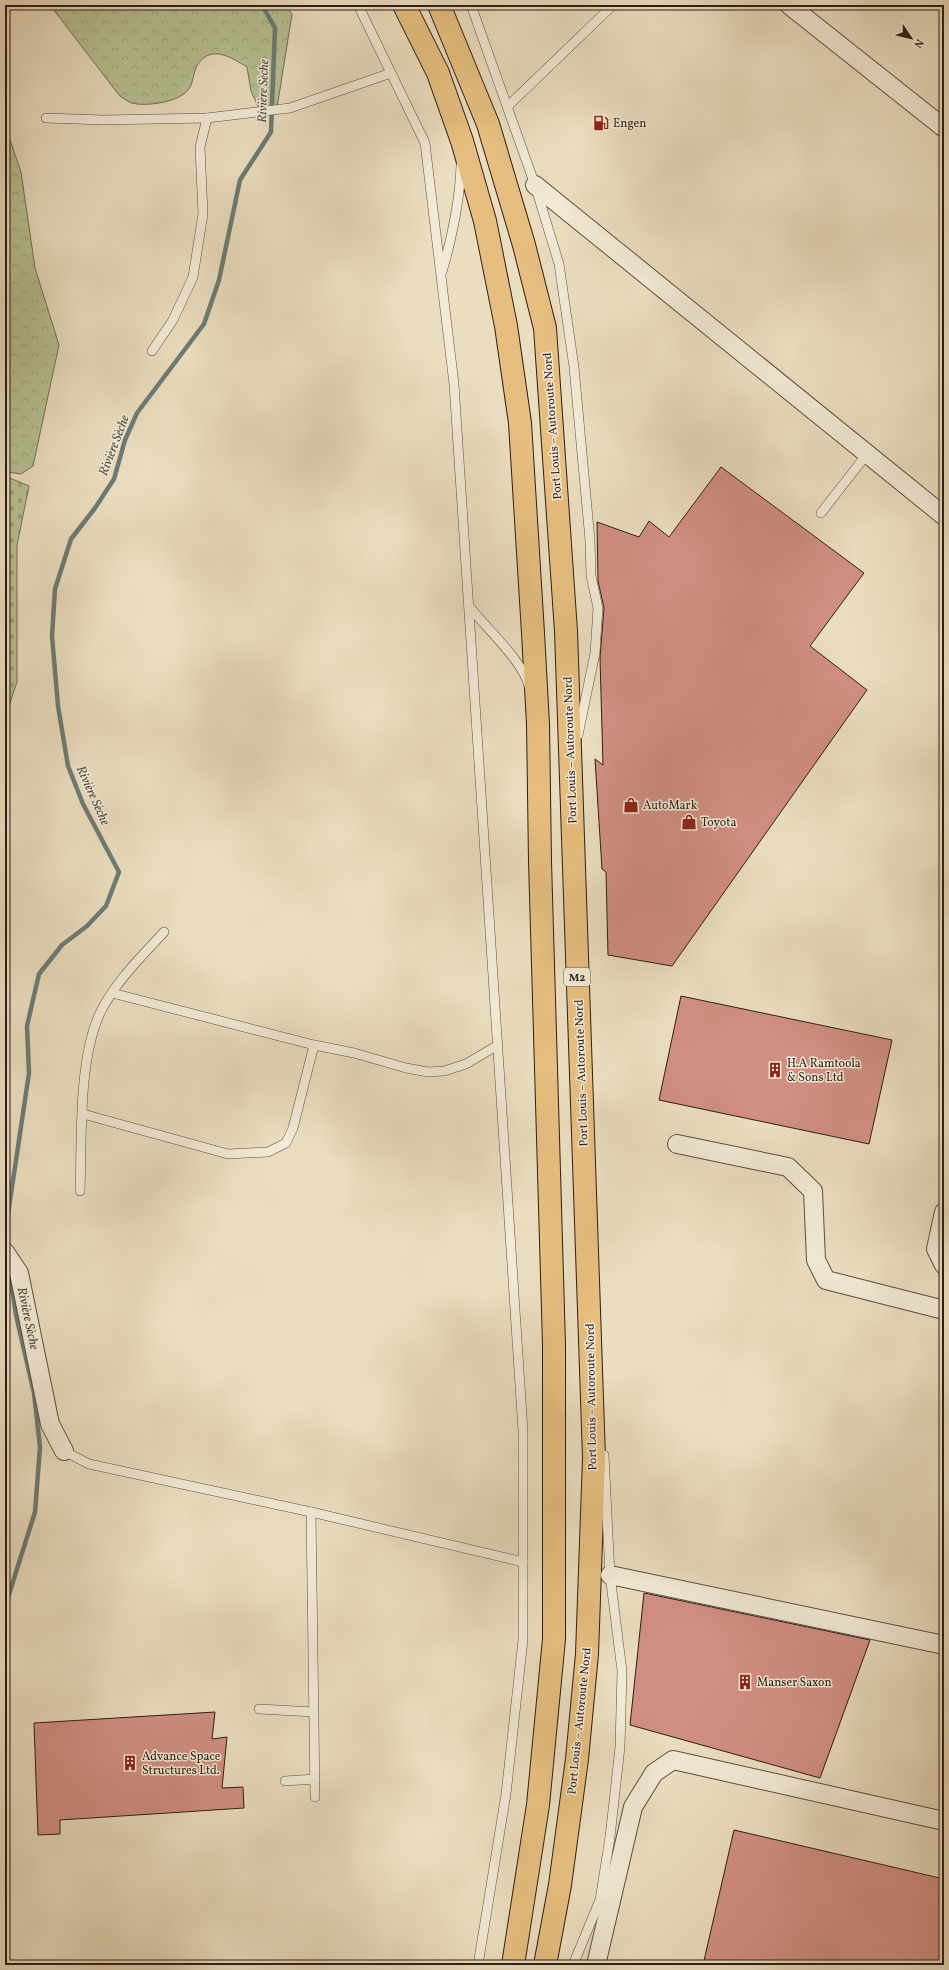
<svg xmlns="http://www.w3.org/2000/svg" width="949" height="1970" font-family="Vollkorn,serif">
<defs>
<pattern id="forest-crowns" width="20" height="18" patternUnits="userSpaceOnUse"><rect width="20" height="18" fill="#b7c193"/><path d="M2 6a3 3 0 1 1 6 0M12 15a3 3 0 1 1 6 0" fill="none" stroke="#9ea57e"/></pattern>
<pattern id="cemetery-stones" width="16" height="16" patternUnits="userSpaceOnUse"><rect width="16" height="16" fill="#b7c193"/><path d="M2 7V4a2 2 0 0 1 4 0v3zM10 15v-3a2 2 0 0 1 4 0v3z" fill="#9ea57e"/></pattern>
</defs>
<rect width="100%" height="100%" fill="#ebdec0"/>
<filter id="stains"><feTurbulence type="fractalNoise" baseFrequency=".005" numOctaves="4"/><feColorMatrix values="0 0 0 0 .2 0 0 0 0 .09 0 0 0 0 .02 0 0 0 .5 -.17"/></filter>
<radialGradient id="worn" r=".72"><stop offset=".6" stop-color="#630" stop-opacity="0"/><stop offset="1" stop-color="#630" stop-opacity=".3"/></radialGradient>
<g fill="url(#forest-crowns)" stroke="#726f55">
<path d="M 50,5 L 285,5 L 292,14 L 276,114 L 262,115 L 251,91 L 247,67 C 232,58 212,44 198,64 C 193,71 194,83 188,90 C 179,102 146,107 132,103 C 128,102 123,98 119,95 Z"/>
<path d="M 5,131 L 8,134 L 21,172 L 35,268 L 59,345 L 33,466 L 21,474 L 8,472 L 5,473 Z"/>
</g>
<path fill="url(#cemetery-stones)" stroke="#726f55" d="M 5,476 L 29,486 L 17,545 L 17,682 L 5,718 Z"/>
<g fill="none" stroke-linecap="round" stroke-linejoin="round">
<g stroke="#6d7c75" stroke-width="4.5">
<path d="M 8,1249 L 8,1214 L 29,1073 L 27,1026 L 39,974 L 62,945 L 87,926 L 106,906 L 119,872 L 83,804 L 68,766 L 58,706 L 52,636 L 55,589 L 71,539 L 95,508 L 114,479 L 125,440 L 137,413 L 204,324 L 219,280 L 240,180 L 271,132 L 275,28 L 262,5"/>
<path d="M 5,1607 L 35,1512 L 40,1447 L 34,1393 L 16,1315 L 9,1269"/>
<path d="M 5,1733 L 7,1746 L 5,1772"/>
</g>
</g>
<g fill="#d18f83" stroke="#2d1d17">
<path d="M 721,467 L 864,573 L 810,646 L 867,690 L 672,966 L 608,955 L 606,872 L 602,869 L 595,759 L 603,765 L 600,658 L 604,608 L 598,581 L 597,522 L 639,537 L 649,521 L 669,537 Z"/>
<path d="M 681,996 L 892,1040 L 869,1144 L 659,1100 Z"/>
<path d="M 644,1593 L 870,1640 L 820,1778 L 630,1725 Z"/>
<path d="M 215,1712 L 212,1739 L 227,1737 L 222,1788 L 243,1787 L 244,1808 L 60,1820 L 60,1834 L 38,1835 L 34,1723 Z"/>
<path d="M 734,1830 L 944,1879 L 944,1965 L 703,1965 Z"/>
</g>
<g fill="none" stroke-linecap="round" stroke-linejoin="round">
<defs>
<g id="service">
<path d="M 358,5 L 425,143 L 454,384 L 523,1431 L 523,1640 L 506,1794 L 478,1965"/>
<path d="M 471,5 L 535,185 L 559,264 L 574,367 L 590,540 L 591,576 L 598,608 L 595,653 L 578,735"/>
<path d="M 508,106 L 613,5"/>
<path d="M 46,118 L 103,120 L 207,118 L 290,108 L 391,73"/>
<path d="M 442,272 C 452,237 460,202 461,165"/>
<path d="M 152,351 L 173,320 L 193,277 L 203,214 L 200,147 L 207,118"/>
<path d="M 821,513 L 867,454"/>
<path d="M 469,606 C 485,627 523,661 529,686"/>
<path d="M 112,993 L 314,1045 L 354,1053 L 406,1068 L 428,1072 L 444,1071 L 466,1064 L 498,1045"/>
<path d="M 83,1114 L 228,1154 L 268,1152 L 286,1143 L 293,1128 L 314,1045"/>
<path d="M 80,1191 C 82,1138 78,1061 100,1013 C 115,982 142,956 164,932"/>
<path d="M 64,1451 L 89,1464 L 311,1512 L 523,1562"/>
<path d="M 311,1512 L 315,1797"/>
<path d="M 259,1709 L 314,1712"/>
<path d="M 285,1781 L 315,1779"/>
<path d="M 573,1965 L 600,1900 L 610,1837 L 620,1747 L 622,1671 L 610,1575 L 604,1455"/>
</g>
<g id="minor">
<path d="M 789,5 L 944,128"/>
<path d="M 535,185 L 944,516"/>
<path d="M 677,1144 L 788,1167 L 813,1191 L 816,1260 L 826,1280 L 944,1310"/>
<path d="M 944,1212 L 936,1249 L 944,1265"/>
<path d="M 5,1252 L 19,1273 L 50,1424 L 64,1451"/>
<path d="M 610,1575 L 944,1645"/>
<path d="M 596,1965 L 633,1807 L 654,1773 L 673,1760 L 944,1821"/>
</g>
<g id="trunk">
<path d="M 404,5 L 438,73 L 462,141 L 485,221 L 506,326 L 520,423 L 533,633 L 538,724 L 540,861 L 554,1345 L 554,1639 L 538,1805 L 513,1965"/>
<path d="M 439,5 L 488,124 L 524,245 L 545,328 L 566,631 L 594,1458 L 587,1654 L 577,1759 L 560,1885 L 545,1965"/>
</g>
</defs>
<use href="#service" stroke="#5c4d41" stroke-width="10"/>
<use href="#minor" stroke="#5c4d41" stroke-width="20"/>
<use href="#trunk" stroke="#2d1d17" stroke-width="24"/>
<use href="#service" stroke="#f2ead6" stroke-width="9"/>
<use href="#minor" stroke="#f2ead6" stroke-width="18"/>
<use href="#trunk" stroke="#e6bf80" stroke-width="22"/>
</g>
<defs>
<symbol id="fuel-bare" viewBox="-9 -9 18 18"><path d="M-5.5-6h7V0h2V4h1.3V-2.5L3-4.5l.8-.8L6-3V5H2.5V1h-1V6h-7ZM-4.2-4.7v3.2H.2V-4.7Z" fill="#8f2418" stroke="#f2ead6" stroke-width="2.5" paint-order="stroke"/></symbol>
<symbol id="shop-bare" viewBox="-9 -9 18 18"><path d="M-5-2.5h2.3a2.7 3.5 0 0 1 5.4 0H5L5.5 6h-11ZM-1.5-2.5h3a1.5 2.3 0 0 0-3 0Z" fill="#8f2418" stroke="#f2ead6" stroke-width="2.5" paint-order="stroke"/></symbol>
<symbol id="building-bare" viewBox="-9 -9 18 18"><path d="M-4-6H4V6H1V3H-1V6H-4ZM-2.5-4.3h1.7v1.8h-1.7ZM.8-4.3h1.7v1.8H.8ZM-2.5-1h1.7V.8h-1.7ZM.8-1h1.7V.8H.8Z" fill="#8f2418" stroke="#f2ead6" stroke-width="2.5" paint-order="stroke"/></symbol>
</defs>
<g fill-rule="evenodd">
<use href="#fuel-bare" x="590" y="112" width="22" height="22"/>
<use href="#shop-bare" x="620" y="794" width="22" height="22"/>
<use href="#shop-bare" x="678" y="811" width="22" height="22"/>
<use href="#building-bare" x="764" y="1059" width="22" height="22"/>
<use href="#building-bare" x="734" y="1671" width="22" height="22"/>
<use href="#building-bare" x="119" y="1752" width="22" height="22"/>
</g>
<g text-anchor="middle" stroke-width="3" stroke-linejoin="round" paint-order="stroke">
<rect fill="#f2ead6" stroke="#685a50" stroke-width="1" x="564" y="968" width="26" height="18" rx="3"/>
<g font-size="11" font-weight="bold" fill="#2d1d17">
<text x="577" y="981">M2</text>
</g>
<g font-size="12" fill="#2d1d17" stroke="#f2ead6" text-anchor="start">
<text x="613" y="127">Engen</text>
<text x="643" y="809">AutoMark</text>
<text x="701" y="826">Toyota</text>
<text x="787" y="1067">H.A Ramtoola<tspan x="787" dy="14">&amp; Sons Ltd</tspan></text>
<text x="757" y="1686">Manser Saxon</text>
<text x="142" y="1760">Advance Space<tspan x="142" dy="14">Structures Ltd.</tspan></text>
</g>
<g font-size="12" fill="#2d1d17" stroke="#f2ead6">
<text transform="translate(552 426) rotate(-94)" y="4">Port Louis – Autoroute Nord</text>
<text transform="translate(570 750) rotate(-92)" y="4">Port Louis – Autoroute Nord</text>
<text transform="translate(581 1073) rotate(-92)" y="4">Port Louis – Autoroute Nord</text>
<text transform="translate(591 1397) rotate(-91)" y="4">Port Louis – Autoroute Nord</text>
<text transform="translate(579 1721) rotate(-84)" y="4">Port Louis – Autoroute Nord</text>
</g>
<g font-size="13" font-style="italic" fill="#4d4d46" stroke="#f2ead6">
<text transform="translate(262 91) rotate(-88)" y="5">Rivière Sèche</text>
<text transform="translate(113 445) rotate(-69)" y="5">Rivière Sèche</text>
<text transform="translate(94 795) rotate(66)" y="5">Rivière Sèche</text>
<text transform="translate(29 1318) rotate(78)" y="5">Rivière Sèche</text>
</g>
</g>
<rect width="949" height="1970" fill="none" stroke="#ebdec0" stroke-width="20"/>
<rect x="6" y="6" width="937" height="1958" fill="none" stroke="#2d1d17" stroke-width="2"/>
<rect x="10" y="10" width="929" height="1950" fill="none" stroke="#2d1d17"/>
<g transform="translate(911 38) rotate(125)" stroke="#f2ead6" stroke-width="3" paint-order="stroke">
<path d="M0-3L7 15L0 10L-7 15Z" fill="#2d1d17"/>
<text y="-6" font-size="11" font-weight="bold" text-anchor="middle" fill="#2d1d17">N</text>
</g>
<rect width="100%" height="100%" filter="url(#stains)"/>
<rect width="100%" height="100%" fill="url(#worn)"/>
</svg>
